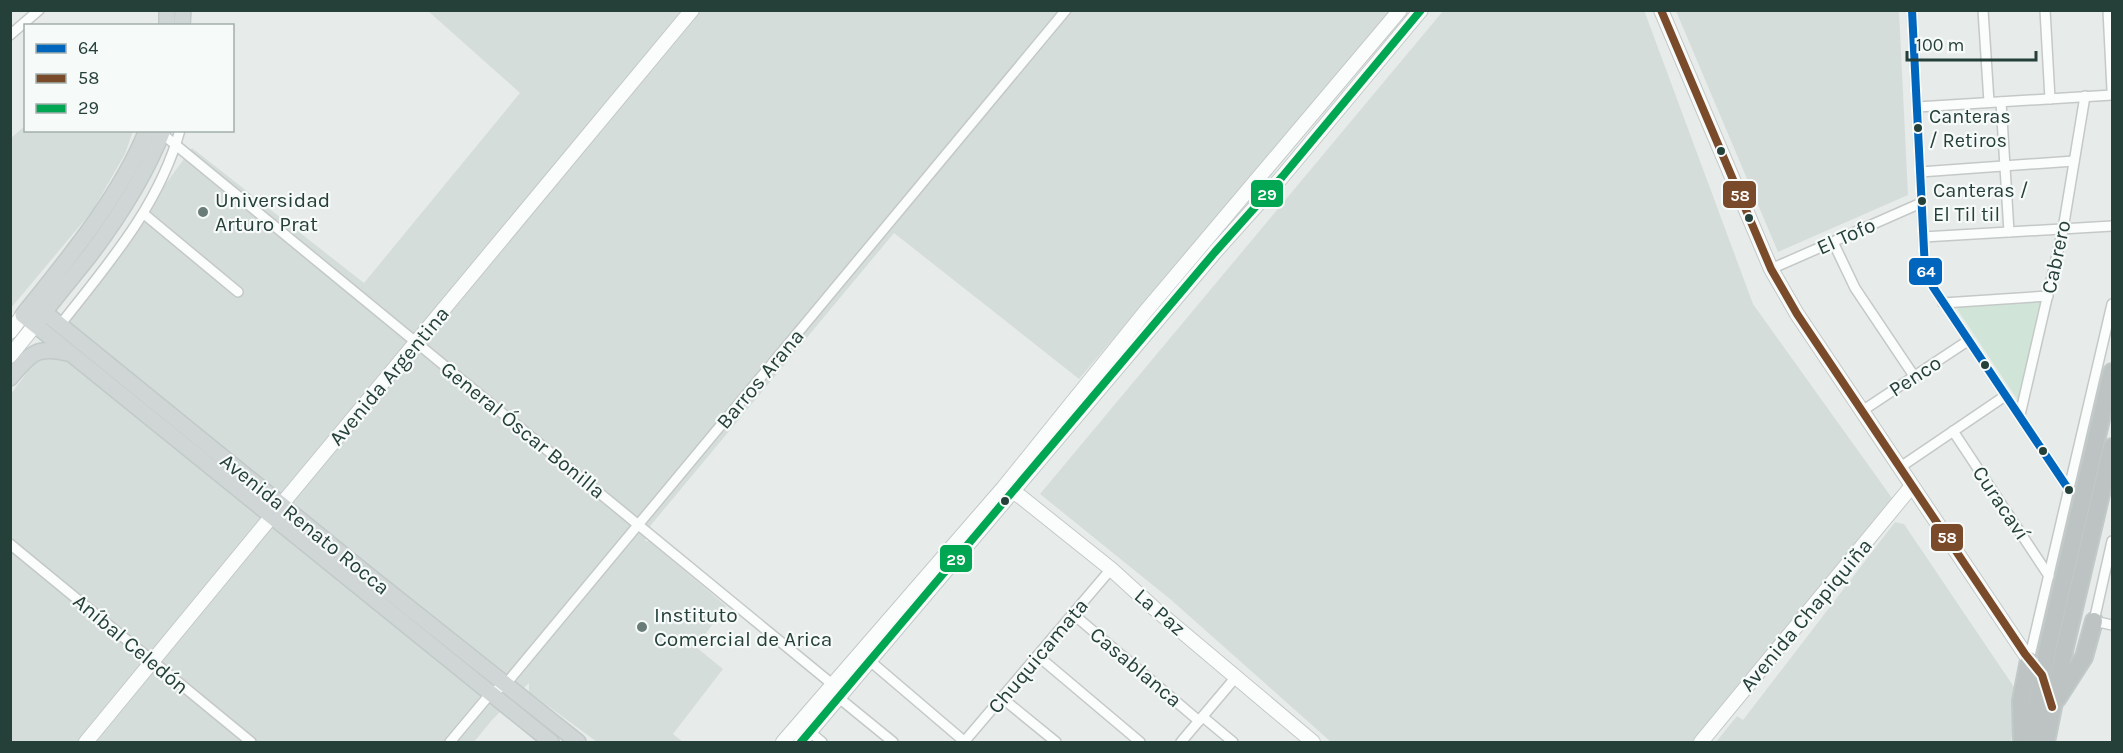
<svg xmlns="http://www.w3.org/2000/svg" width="2123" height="753" font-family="Karla,sans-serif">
<rect width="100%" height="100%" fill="#e7ecea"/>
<g fill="#d5ddda">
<path d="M 1644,10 L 1753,304 L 1892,498 L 1692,742 L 1331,742 L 1170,599 L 1040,494 L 1443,11 Z"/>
<path d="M 428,11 L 1391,11 L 1079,379 L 894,233 L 651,525 L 645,541 L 649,541 L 726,606 L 696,647 L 723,669 L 673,734 L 683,742 L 597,742 L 529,692 L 529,683 L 492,720 L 474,742 L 11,742 L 11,394 L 192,148 L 364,283 L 520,93 Z"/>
<path d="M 1676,11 L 1899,11 L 1908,195 L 1778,252 Z"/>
<path d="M 25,126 L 26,130 L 133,131 L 125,154 L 93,210 L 11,308 L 11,138 Z"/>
<path d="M 1895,522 L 1904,524 L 2018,693 L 2011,742 L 1716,742 L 1737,716 L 1743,720 Z"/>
</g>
<path fill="#d1e4d8" d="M 2043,298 L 2019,402 L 1955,306 Z"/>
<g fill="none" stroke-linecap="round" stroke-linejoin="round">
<defs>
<g id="street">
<path d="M 1912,10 L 1925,270 L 1933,287 L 2069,490"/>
<path d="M 1983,10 L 1989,102"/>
<path d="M 2045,10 L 2050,99"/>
<path d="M 2108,10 L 2112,90"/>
<path d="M 10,35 L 39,10"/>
<path d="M 2001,102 L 2009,232"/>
<path d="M 1917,107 L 2112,95"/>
<path d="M 160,132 L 832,684"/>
<path d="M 1920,172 L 2074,161"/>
<path d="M 144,214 L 238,292"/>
<path d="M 1923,237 L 2112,226"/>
<path d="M 1833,242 L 1855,288 L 1914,376"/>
<path d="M 1771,269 L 1921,203"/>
<path d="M 1943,303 L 2048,296"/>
<path d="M 60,325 C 108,264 159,206 180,130"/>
<path d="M 1862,411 L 1969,340"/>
<path d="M 2020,415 L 2063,229 L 2085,96"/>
<path d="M 1953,431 L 2049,576"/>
<path d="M 1899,468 L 2005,396"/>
<path d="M 2112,541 L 2094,621 L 2112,625"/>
<path d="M 10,544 L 251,742"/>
<path d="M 1073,614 L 1199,721"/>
<path d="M 1038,656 L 1140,742"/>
<path d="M 2029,660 L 2112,304"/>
<path d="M 870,661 L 965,742"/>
<path d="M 839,698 L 893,742"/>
<path d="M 1002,698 L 1056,742"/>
<path d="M 1203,717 L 1233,742"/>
<path d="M 810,732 L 822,742"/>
<path d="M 450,742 L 491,693 L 505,685 L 1066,10"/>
<path d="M 964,742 L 1111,569"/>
<path d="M 1181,742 L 1236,677"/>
</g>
<g id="secondary">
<path d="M 1661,10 L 1771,269 L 1797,314 L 2025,654 L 2036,668"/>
<path d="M 10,332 L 23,315"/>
<path d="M 10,356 L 35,325"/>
<path d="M 1006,488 L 1021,497 L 1111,569 L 1155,609 L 1313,742"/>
<path d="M 86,742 L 281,505 L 692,10"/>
<path d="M 783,742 L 1004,487 L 1146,311 L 1400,10"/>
<path d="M 801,742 L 1215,252 L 1282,177 L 1421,10"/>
<path d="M 1701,742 L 1911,487"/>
</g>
<g id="primary">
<path d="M 167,26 L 167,10"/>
<path d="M 182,26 L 183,10"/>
<path d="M 147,130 C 120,197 67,260 23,315 L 551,742"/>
<path d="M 33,303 L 368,575 L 578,742"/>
<path d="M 38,321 C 54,298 73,277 90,255 C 118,218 146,174 163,130"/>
<path d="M 10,378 C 30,355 35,345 67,353"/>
</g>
<g id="highway">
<path d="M 2057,699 L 2084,657 L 2094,621"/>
<path d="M 2022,742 L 2021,701 L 2029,660"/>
<path d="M 2030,742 L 2049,642 L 2112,372"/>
<path d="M 2046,742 L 2065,647 L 2112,447"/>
</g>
</defs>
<use href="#street" stroke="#c4c9c7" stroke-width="12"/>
<use href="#secondary" stroke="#c3c9c7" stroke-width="16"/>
<use href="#primary" stroke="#c2cac9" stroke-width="18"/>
<use href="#highway" stroke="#c2cac9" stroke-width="20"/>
<use href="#street" stroke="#fbfcfc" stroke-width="9"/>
<use href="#secondary" stroke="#fbfcfc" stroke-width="14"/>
<use href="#primary" stroke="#cfd6d5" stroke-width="15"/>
<use href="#highway" stroke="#bcc3c2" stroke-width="16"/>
<defs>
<path id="bus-1" d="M 1912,10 L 1925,270 L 1933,287 L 2069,490"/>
<path id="bus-2" d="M 1661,10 L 1771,269 L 1797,314 L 2025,654 L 2042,675 L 2052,707"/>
<path id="bus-3" d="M 801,742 L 1215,252 L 1282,177 L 1421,10"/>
</defs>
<use href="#bus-1" stroke="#f6faf8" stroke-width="12"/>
<use href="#bus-2" stroke="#f6faf8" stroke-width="12"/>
<use href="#bus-3" stroke="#f6faf8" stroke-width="12"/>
<use href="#bus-1" stroke="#0065bd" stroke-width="8"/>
<use href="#bus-2" stroke="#7a4b2a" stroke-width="8"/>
<use href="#bus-3" stroke="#00a651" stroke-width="8"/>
</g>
<g fill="#253f39" stroke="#f6faf8" stroke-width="2">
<circle cx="1918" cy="128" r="5"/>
<circle cx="1721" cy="151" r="5"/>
<circle cx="1922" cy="201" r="5"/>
<circle cx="1749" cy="218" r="5"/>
<circle cx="1985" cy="365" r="5"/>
<circle cx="2043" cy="451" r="5"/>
<circle cx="2069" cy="490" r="5"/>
<circle cx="1005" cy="501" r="5"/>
</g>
<g fill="#697c77" stroke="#f6faf8" stroke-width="2">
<circle cx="203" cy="212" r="6"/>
<circle cx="642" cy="627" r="6"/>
</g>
<g text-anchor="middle" stroke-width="4.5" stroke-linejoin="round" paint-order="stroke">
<g font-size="20" fill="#253f39" stroke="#f6faf8" text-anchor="start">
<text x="1929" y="123">Canteras<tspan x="1929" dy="24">/ Retiros</tspan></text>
<text x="1933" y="197">Canteras /<tspan x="1933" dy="24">El Til til</tspan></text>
</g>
<g font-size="21" fill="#253f39" stroke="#f6faf8" text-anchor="start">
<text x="215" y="207">Universidad<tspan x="215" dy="24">Arturo Prat</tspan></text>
<text x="654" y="622">Instituto<tspan x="654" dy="24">Comercial de Arica</tspan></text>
</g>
<g font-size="21" fill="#253f39" stroke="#f6faf8">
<text transform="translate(1846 236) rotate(-24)" y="7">El Tofo</text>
<text transform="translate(2056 257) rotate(-78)" y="7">Cabrero</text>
<text transform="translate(389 376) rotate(-50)" y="7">Avenida Argentina</text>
<text transform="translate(1915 376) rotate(-33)" y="7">Penco</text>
<text transform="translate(760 379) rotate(-50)" y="7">Barros Arana</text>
<text transform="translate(523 430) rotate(39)" y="7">General Óscar Bonilla</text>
<text transform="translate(2001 503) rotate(56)" y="7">Curacaví</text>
<text transform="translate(305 524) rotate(39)" y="7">Avenida Renato Rocca</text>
<text transform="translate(1160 612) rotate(41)" y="7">La Paz</text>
<text transform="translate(1806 615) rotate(-50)" y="7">Avenida Chapiquiña</text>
<text transform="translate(131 644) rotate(40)" y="7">Aníbal Celedón</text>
<text transform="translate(1038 656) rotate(-50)" y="7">Chuquicamata</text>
<text transform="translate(1136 667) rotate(40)" y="7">Casablanca</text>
</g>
</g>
<g stroke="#f6faf8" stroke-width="2">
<rect x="1250" y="179" width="34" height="29" rx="6" fill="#00a651"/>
<rect x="1722" y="180" width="35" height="29" rx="6" fill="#7a4b2a"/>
<rect x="1908" y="257" width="35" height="29" rx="6" fill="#0065bd"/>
<rect x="1930" y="523" width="34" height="29" rx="6" fill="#7a4b2a"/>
<rect x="939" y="544" width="34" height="29" rx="6" fill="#00a651"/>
</g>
<g font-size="16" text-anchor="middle" font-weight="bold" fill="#fff">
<text x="1267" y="200">29</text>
<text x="1740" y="201">58</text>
<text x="1926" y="277">64</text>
<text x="1947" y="543">58</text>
<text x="956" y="565">29</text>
</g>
<rect width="2123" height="753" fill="none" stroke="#253f39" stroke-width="24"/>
<rect x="24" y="24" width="210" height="108" fill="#f6faf8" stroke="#a2afac" stroke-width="1.5"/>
<rect x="36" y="44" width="30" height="9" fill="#0065bd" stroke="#a2afac" stroke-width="1.5"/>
<text x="78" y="54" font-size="18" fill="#253f39">64</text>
<rect x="36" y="74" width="30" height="9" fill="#7a4b2a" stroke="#a2afac" stroke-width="1.5"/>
<text x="78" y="84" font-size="18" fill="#253f39">58</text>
<rect x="36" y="104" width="30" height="9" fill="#00a651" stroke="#a2afac" stroke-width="1.5"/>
<text x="78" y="114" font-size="18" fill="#253f39">29</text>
<path d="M1907 51v9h129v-9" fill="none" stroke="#253f39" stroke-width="3"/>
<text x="1916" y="51" font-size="18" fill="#253f39" stroke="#f6faf8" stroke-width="4.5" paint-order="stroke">100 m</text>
</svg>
